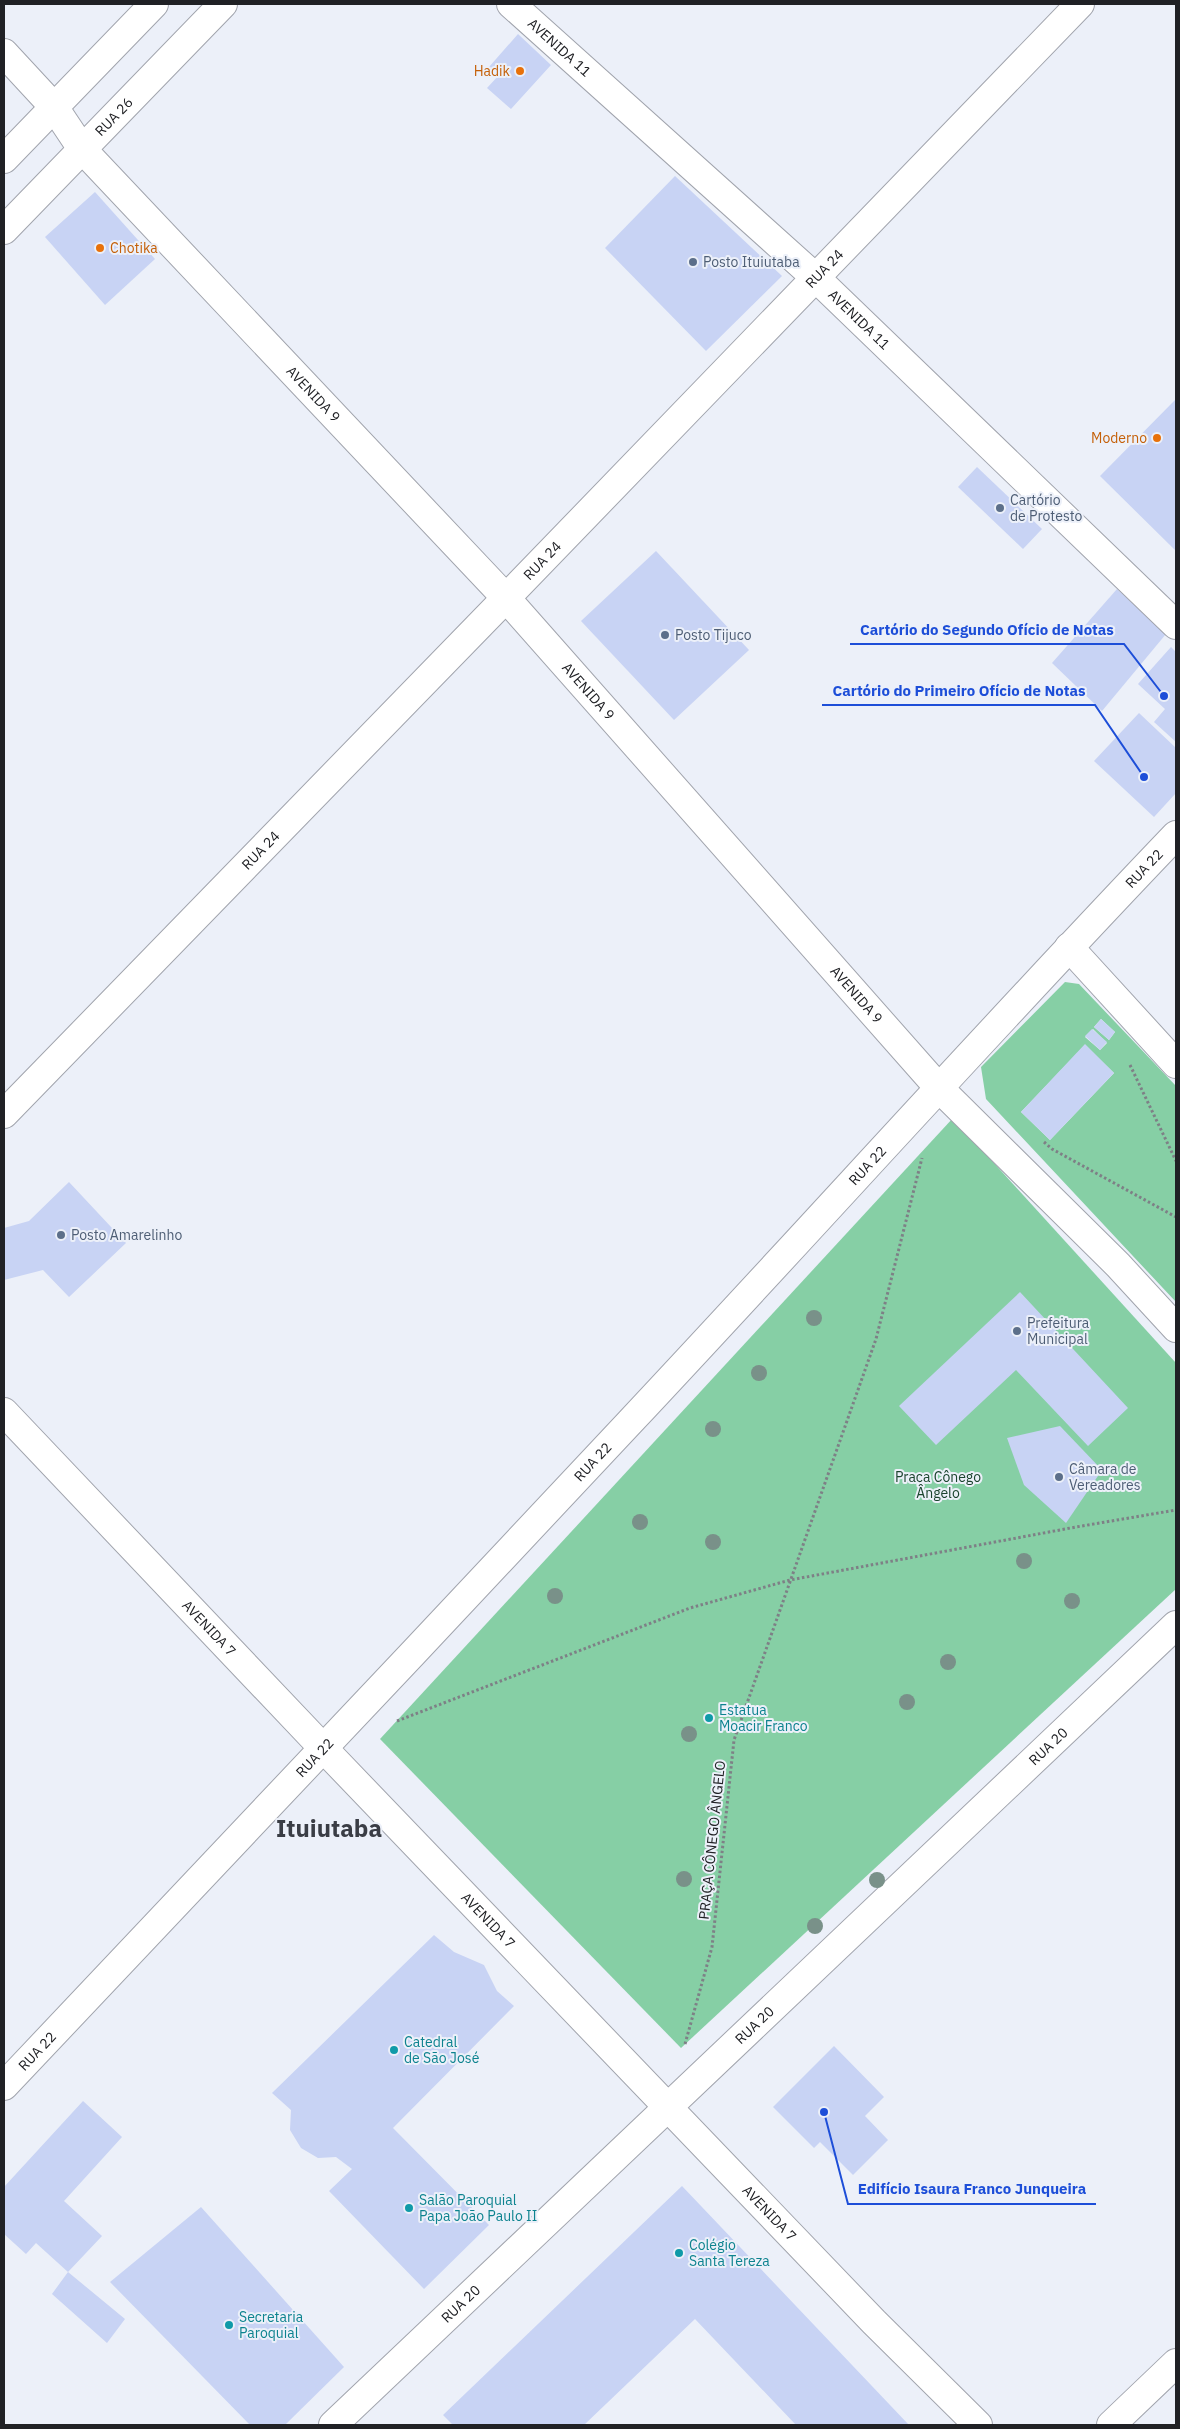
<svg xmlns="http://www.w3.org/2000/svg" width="1180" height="2429" font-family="'IBM Plex Sans',sans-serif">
<rect width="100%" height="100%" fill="#ecf0f9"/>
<g fill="#86cfa5" fill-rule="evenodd">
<path d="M 1065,982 L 1079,984 L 1176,1086 L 1176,1302 L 986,1099 L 981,1067 ZM 1101,1019 L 1115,1032 L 1109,1040 L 1094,1027 ZM 1093,1029 L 1107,1043 L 1100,1050 L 1085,1037 ZM 1085,1045 L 1114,1073 L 1050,1140 L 1021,1112 Z"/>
<path d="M 953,1118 L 1176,1363 L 1176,1589 L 681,2048 L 380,1739 Z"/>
</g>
<g fill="#c8d3f4">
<path d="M 518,34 L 551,65 L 511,109 L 487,88 L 499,75 L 489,67 Z"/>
<path d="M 675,176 L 782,276 L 706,351 L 605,248 Z"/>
<path d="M 95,192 L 155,259 L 105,305 L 45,237 Z"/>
<path d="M 1176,399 L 1176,551 L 1100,476 Z"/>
<path d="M 977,467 L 1042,529 L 1023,549 L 958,487 Z"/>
<path d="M 656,551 L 749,650 L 674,720 L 581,621 Z"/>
<path d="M 1117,589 L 1166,634 L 1102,711 L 1052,663 Z"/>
<path d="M 1171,647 L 1176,652 L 1176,742 L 1154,722 L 1165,709 L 1138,684 Z"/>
<path d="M 1139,713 L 1176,748 L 1176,793 L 1154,817 L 1094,761 Z"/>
<path d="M 1101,1019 L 1115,1032 L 1109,1040 L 1094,1027 Z"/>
<path d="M 1092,1029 L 1107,1042 L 1100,1050 L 1085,1036 Z"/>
<path d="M 1085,1044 L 1114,1073 L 1050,1140 L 1021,1112 Z"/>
<path d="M 69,1182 L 126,1243 L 69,1297 L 43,1270 L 4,1280 L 4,1228 L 29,1221 Z"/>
<path d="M 1020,1292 L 1128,1408 L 1088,1446 L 1016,1370 L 936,1445 L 899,1406 Z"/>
<path d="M 1060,1426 L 1102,1470 L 1066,1523 L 1024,1485 L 1007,1438 Z"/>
<path d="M 434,1935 L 454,1952 L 484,1965 L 497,1991 L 514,2006 L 393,2128 L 489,2225 L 424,2289 L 329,2191 L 352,2169 L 336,2157 L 318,2158 L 301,2148 L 290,2130 L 291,2110 L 272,2093 Z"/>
<path d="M 834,2046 L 884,2097 L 865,2116 L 888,2140 L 853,2175 L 820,2142 L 814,2148 L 773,2107 Z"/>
<path d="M 83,2101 L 122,2137 L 64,2201 L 102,2236 L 68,2272 L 125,2319 L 107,2343 L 52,2294 L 68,2272 L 36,2243 L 26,2254 L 4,2234 L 4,2187 Z"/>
<path d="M 682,2186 L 909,2425 L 796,2425 L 695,2319 L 584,2425 L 453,2425 L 443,2415 Z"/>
<path d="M 201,2207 L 344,2367 L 285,2425 L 250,2425 L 110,2282 Z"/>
</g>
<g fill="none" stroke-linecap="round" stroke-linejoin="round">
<defs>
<g id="minor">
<path id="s1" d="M 511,4 L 816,278 L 1176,625"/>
<path id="s2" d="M 4,53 L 54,107 L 82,149 L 506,598 L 939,1088 L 1118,1265 L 1176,1328"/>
<path d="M 1069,947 L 1176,1064"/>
</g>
<g id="tertiary">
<path d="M 4,159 L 154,4"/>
<path id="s3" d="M 4,230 L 223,4"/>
<path id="s4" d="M 4,1114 L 506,598 L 1080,4"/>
<path id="s5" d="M 4,2086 C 214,1865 422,1644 630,1422 C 813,1227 991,1028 1176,835"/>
<path id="s6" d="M 333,2425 L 1176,1625"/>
<path d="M 1111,2425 L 1176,2363"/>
</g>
<g id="secondary">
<path id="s7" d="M 4,1412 L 324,1749 L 874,2322 L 978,2425"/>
</g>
</defs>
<use href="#minor" stroke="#a1a4ad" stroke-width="30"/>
<use href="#tertiary" stroke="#a1a4ad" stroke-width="30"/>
<use href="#secondary" stroke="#a1a4ad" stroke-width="30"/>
<g stroke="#7e8086" stroke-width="3" stroke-dasharray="2.5 2.5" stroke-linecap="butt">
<path d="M 1130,1065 L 1176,1161"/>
<path d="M 1044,1142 L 1052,1149 L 1176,1217"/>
<path d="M 397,1721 L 690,1608 L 790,1580 L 1076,1527 L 1176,1510"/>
<path d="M 685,2044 L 712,1947 L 734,1740 L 876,1339 L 922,1158"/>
</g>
<use href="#minor" stroke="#fff" stroke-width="28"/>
<use href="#tertiary" stroke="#fff" stroke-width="28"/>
<use href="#secondary" stroke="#fff" stroke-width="28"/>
</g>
<g fill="#799189">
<circle cx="814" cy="1318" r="8"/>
<circle cx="759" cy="1373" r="8"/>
<circle cx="713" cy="1429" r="8"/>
<circle cx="640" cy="1522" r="8"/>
<circle cx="713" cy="1542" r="8"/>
<circle cx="1024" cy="1561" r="8"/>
<circle cx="555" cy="1596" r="8"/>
<circle cx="1072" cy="1601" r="8"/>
<circle cx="948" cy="1662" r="8"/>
<circle cx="907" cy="1702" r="8"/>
<circle cx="689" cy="1734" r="8"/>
<circle cx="684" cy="1879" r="8"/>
<circle cx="877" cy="1880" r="8"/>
<circle cx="815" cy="1926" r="8"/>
</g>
<g fill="#e8710a" stroke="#ecf0f9" stroke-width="2">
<circle cx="520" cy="71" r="5"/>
<circle cx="100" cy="248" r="5"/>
<circle cx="1157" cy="438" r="5"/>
</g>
<g fill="#5c6f8a" stroke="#ecf0f9" stroke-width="2">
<circle cx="693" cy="262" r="5"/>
<circle cx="1000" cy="508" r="5"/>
<circle cx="665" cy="635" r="5"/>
<circle cx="61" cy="1235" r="5"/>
<circle cx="1017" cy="1331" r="5"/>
<circle cx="1059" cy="1477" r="5"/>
</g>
<g fill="#0f9aa8" stroke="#ecf0f9" stroke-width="2">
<circle cx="709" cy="1718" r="5"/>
<circle cx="394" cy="2050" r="5"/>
<circle cx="409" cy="2208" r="5"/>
<circle cx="679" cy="2253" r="5"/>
<circle cx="229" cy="2325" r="5"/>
</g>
<g text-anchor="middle" stroke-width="4" stroke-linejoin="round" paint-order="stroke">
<g font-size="14" fill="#202125" stroke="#ecf0f9">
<text dy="5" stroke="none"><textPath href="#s1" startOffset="65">AVENIDA 11</textPath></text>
<text dy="5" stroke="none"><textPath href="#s3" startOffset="158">RUA 26</textPath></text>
<text dy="5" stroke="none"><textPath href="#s4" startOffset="1178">RUA 24</textPath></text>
<text dy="5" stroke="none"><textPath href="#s1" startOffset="470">AVENIDA 11</textPath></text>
<text dy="5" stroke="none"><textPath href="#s2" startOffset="461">AVENIDA 9</textPath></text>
<text dy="5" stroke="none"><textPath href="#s4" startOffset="772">RUA 24</textPath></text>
<text dy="5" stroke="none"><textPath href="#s2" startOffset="866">AVENIDA 9</textPath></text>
<text dy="5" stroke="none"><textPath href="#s4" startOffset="368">RUA 24</textPath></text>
<text dy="5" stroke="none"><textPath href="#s5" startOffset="1668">RUA 22</textPath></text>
<text dy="5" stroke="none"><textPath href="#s2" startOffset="1271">AVENIDA 9</textPath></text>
<text dy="5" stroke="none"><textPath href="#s5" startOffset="1262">RUA 22</textPath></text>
<text dy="5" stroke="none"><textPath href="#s5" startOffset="858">RUA 22</textPath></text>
<text dy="5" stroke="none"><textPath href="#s7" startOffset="298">AVENIDA 7</textPath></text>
<text dy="5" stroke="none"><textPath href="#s6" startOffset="986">RUA 20</textPath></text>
<text dy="5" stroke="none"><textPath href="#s5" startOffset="452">RUA 22</textPath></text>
<text transform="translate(712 1840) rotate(-84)" y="5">PRAÇA CÔNEGO ÂNGELO</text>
<text dy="5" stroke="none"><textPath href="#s7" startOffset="702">AVENIDA 7</textPath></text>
<text dy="5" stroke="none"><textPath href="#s6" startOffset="581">RUA 20</textPath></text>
<text dy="5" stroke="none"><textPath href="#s5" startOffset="48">RUA 22</textPath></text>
<text dy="5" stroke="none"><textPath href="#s7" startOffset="1108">AVENIDA 7</textPath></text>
<text dy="5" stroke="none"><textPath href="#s6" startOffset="176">RUA 20</textPath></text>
</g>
<g font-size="14" fill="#c56008" stroke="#ecf0f9" text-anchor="end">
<text x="510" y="76">Hadik</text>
<text x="110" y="253" text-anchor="start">Chotika</text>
<text x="1147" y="443">Moderno</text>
</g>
<g font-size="14" fill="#4e5e75" stroke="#ecf0f9" text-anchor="start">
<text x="703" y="267">Posto Ituiutaba</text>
<text x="1010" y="505">Cartório<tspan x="1010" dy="16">de Protesto</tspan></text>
<text x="675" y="640">Posto Tijuco</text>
<text x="71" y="1240">Posto Amarelinho</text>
<text x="1027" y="1328">Prefeitura<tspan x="1027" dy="16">Municipal</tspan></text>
<text x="1069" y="1474">Câmara de<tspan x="1069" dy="16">Vereadores</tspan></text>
</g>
<g font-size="14" fill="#1b442e" stroke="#ecf0f9">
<text x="938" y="1482">Praça Cônego<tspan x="938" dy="16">Ângelo</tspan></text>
</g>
<g font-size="14" fill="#0d838f" stroke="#ecf0f9" text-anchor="start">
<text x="719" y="1715">Estatua<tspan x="719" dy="16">Moacir Franco</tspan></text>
<text x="404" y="2047">Catedral<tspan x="404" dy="16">de São José</tspan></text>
<text x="419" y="2205">Salão Paroquial<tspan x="419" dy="16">Papa João Paulo II</tspan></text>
<text x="689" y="2250">Colégio<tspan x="689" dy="16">Santa Tereza</tspan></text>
<text x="239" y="2322">Secretaria<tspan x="239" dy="16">Paroquial</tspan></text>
</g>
<g font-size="24" font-weight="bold" fill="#3a3d45" stroke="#ecf0f9">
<text x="329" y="1837">Ituiutaba</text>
</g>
</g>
<path fill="none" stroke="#1d4ed8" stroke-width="2" d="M1164 696L1124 644H850M1144 777L1095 705H822M824 2112L848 2204H1096"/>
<g fill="#1d4ed8" stroke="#ecf0f9" stroke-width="2">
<circle cx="1164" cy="696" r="5"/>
<circle cx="1144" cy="777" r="5"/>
<circle cx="824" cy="2112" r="5"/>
</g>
<g font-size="15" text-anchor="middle" font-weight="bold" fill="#1d4ed8" stroke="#ecf0f9" stroke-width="4" stroke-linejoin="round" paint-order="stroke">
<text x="987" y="635">Cartório do Segundo Ofício de Notas</text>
<text x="959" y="696">Cartório do Primeiro Ofício de Notas</text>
<text x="972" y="2194">Edifício Isaura Franco Junqueira</text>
</g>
<rect width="1180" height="2429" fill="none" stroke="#202125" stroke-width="10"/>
</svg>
